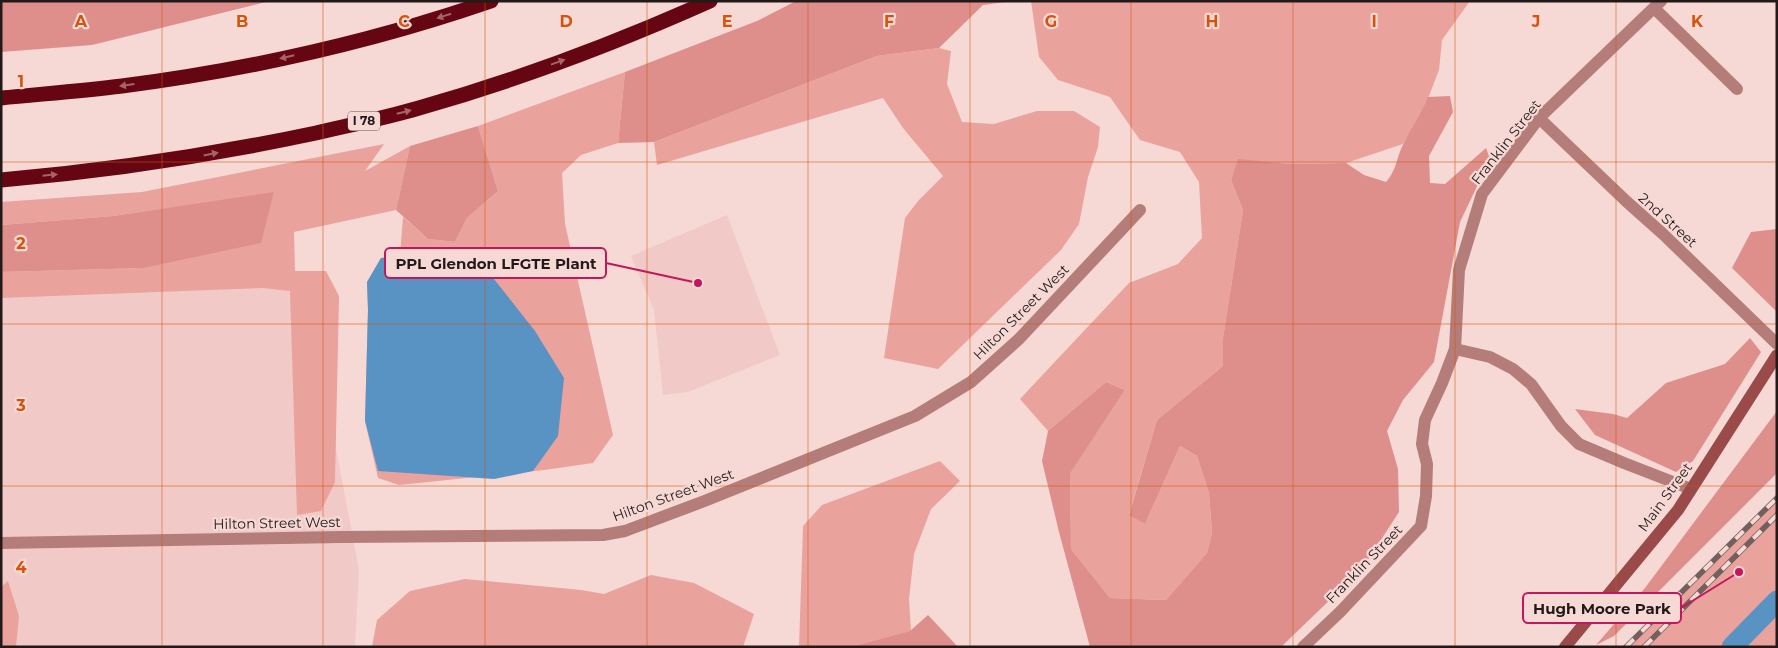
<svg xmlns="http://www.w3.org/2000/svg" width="1778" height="648" font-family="Montserrat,sans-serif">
<rect width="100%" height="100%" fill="#f6d8d5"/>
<g fill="#f1cac7">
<path d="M 727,215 L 780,355 L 688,392 L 663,395 L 654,310 L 631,256 Z"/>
<path d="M 277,269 L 307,295 L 359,570 L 355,647 L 1,647 L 1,293 Z"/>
</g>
<g fill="#eaa29d">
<path d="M 1031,1 L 1470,1 L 1442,40 L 1439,70 L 1422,114 L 1403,144 L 1346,163 L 1290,164 L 1238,160 L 1231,180 L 1243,210 L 1223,338 L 1223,366 L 1157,420 L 1129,514 L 1145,524 L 1180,446 L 1197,456 L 1209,493 L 1212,533 L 1207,553 L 1166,600 L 1110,598 L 1071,549 L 1070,474 L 1125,390 L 1106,382 L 1048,431 L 1020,399 L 1129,283 L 1178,264 L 1202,238 L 1199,182 L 1180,152 L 1140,140 L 1110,97 L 1058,80 L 1039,57 Z"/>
<path d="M 939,48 L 951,51 L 947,84 L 962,122 L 994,124 L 1037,111 L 1074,111 L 1100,127 L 1098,147 L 1088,177 L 1079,224 L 1061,250 L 938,369 L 884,358 L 905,218 L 918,201 L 943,176 L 903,128 L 883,98 L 657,165 L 654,142 L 877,56 Z"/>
<path d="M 625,72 L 618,143 L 581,155 L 562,173 L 565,224 L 613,435 L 593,463 L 544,470 L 399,485 L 378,478 L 365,421 L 368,310 L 367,282 L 381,258 L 400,255 L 403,217 L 428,239 L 455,242 L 467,218 L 498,191 L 478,126 Z"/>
<path d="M 384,144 L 365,171 L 410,146 L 396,210 L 294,232 L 295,271 L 326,271 L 339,296 L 335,482 L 321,511 L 297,515 L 290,291 L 263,288 L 1,298 L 1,272 L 143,268 L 274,193 L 113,216 L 1,225 L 1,202 L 142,192 Z"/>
<path d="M 940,461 L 960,481 L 931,509 L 914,554 L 909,599 L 911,631 L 850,647 L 799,647 L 803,526 L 822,505 Z"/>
<path d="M 1777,498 L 1777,647 L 1626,647 Z"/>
<path d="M 651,575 L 694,583 L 754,614 L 743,647 L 372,647 L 377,620 L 410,591 L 465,579 L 581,590 L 604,594 Z"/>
<path d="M 8,581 L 19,616 L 16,647 L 2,647 L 1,587 Z"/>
</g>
<g fill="#de8f8b">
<path d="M 1,1 L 270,1 L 92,45 L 1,52 Z"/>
<path d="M 796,1 L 1012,1 L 983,5 L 939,48 L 877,56 L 654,142 L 618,143 L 625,72 L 757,21 Z"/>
<path d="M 1450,96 L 1453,112 L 1429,156 L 1430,183 L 1445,184 L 1486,148 L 1490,159 L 1460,222 L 1434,362 L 1403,400 L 1387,431 L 1398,469 L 1399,512 L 1362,569 L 1281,647 L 1090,647 L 1059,532 L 1042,461 L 1048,431 L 1106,382 L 1125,390 L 1070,474 L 1071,549 L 1110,598 L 1166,600 L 1207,553 L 1212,533 L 1209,493 L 1197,456 L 1180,446 L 1145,524 L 1129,515 L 1157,420 L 1223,366 L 1223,338 L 1243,210 L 1231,180 L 1238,159 L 1290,164 L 1346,163 L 1364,175 L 1386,182 C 1398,168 1396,157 1404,143 C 1412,126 1421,115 1428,97 Z"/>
<path d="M 478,126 L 498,191 L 467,218 L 455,242 L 428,239 L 396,210 L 410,146 Z"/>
<path d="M 274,192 L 261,243 L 143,268 L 1,272 L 1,225 L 113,216 Z"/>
<path d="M 1777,229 L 1777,310 L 1776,311 L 1732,268 L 1751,232 Z"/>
<path d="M 1750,338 L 1761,352 L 1693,461 L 1676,472 L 1595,435 L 1575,409 L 1613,414 L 1627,418 L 1666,383 L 1725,364 Z"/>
<path d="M 1777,411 L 1777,473 L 1614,636 L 1596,645 L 1645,588 Z"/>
<path d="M 928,615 L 958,647 L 850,647 L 910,631 Z"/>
</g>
<path fill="#5893c4" d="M 415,254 L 494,279 L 535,331 L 564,378 L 558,436 L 533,471 L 494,479 L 378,471 L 365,421 L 368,310 L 367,282 L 381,258 Z"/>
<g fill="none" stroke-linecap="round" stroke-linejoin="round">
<path stroke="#5893c4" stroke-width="21" d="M 1732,647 L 1777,601"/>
<g stroke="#b57d79" stroke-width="12">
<path d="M 1654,8 L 1737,89"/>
<path d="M 1539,118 L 1626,201 L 1663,234 L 1777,344"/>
<path d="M 1455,349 L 1490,357 L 1513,369 L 1531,384 L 1561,426 L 1579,444 L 1624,463 L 1691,489"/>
<path d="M 1,543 L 341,537 L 603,535 L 625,531 L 707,500 L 915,416 L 971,382 L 1019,339 L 1140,210"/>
<path d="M 1303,647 L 1340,612 L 1421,526 L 1426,496 L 1427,464 L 1422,444 L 1425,420 L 1442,383 L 1455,349 L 1459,270 L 1482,194 L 1539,118 L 1661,1"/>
</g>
<path stroke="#9a4b49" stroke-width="12" d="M 1565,647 L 1678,510 L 1777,355"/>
<g stroke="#650612" stroke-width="15">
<path d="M 1,98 C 41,94 82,91 122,86 C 246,70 372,42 491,1"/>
<path d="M 1,180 C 107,171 212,155 316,133 C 350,125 385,118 419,108 C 518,80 616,43 710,1"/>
</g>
<defs>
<g id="rail">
<path d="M 1626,647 L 1777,498"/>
<path d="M 1644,647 L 1777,515"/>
</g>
</defs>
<use href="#rail" stroke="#71605e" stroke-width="5.5"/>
<use href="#rail" stroke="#f6d8d5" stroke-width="4" stroke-dasharray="11" stroke-linecap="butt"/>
</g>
<defs><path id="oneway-solid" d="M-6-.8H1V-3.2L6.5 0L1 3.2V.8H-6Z" transform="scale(1.25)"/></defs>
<g fill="#a6646a">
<use href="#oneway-solid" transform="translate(444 16) rotate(163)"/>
<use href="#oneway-solid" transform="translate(287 57) rotate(167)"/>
<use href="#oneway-solid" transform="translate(558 62) rotate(-20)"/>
<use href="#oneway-solid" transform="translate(127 85) rotate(172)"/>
<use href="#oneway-solid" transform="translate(404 112) rotate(-14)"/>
<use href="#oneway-solid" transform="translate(211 154) rotate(-11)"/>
<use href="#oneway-solid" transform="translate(50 175) rotate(-6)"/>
</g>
<path fill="none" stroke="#d4530d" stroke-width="1" stroke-opacity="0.55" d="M 162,1 L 162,647M 323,1 L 323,647M 485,1 L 485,647M 647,1 L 647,647M 808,1 L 808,647M 970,1 L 970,647M 1131,1 L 1131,647M 1293,1 L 1293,647M 1455,1 L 1455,647M 1616,1 L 1616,647M 1,162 L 1777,162M 1,324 L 1777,324M 1,486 L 1777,486"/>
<g text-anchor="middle" stroke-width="4.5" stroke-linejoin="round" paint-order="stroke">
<rect fill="#f6d8d5" stroke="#625251" stroke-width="1" x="348" y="111.5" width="32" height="19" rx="4"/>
<g font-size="12" font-weight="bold" fill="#231918">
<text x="364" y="125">I 78</text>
</g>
<g font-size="14" fill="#231918" stroke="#f6d8d5">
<text transform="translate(1506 142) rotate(-52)" y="5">Franklin Street</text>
<text transform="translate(1668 220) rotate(42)" y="5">2nd Street</text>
<text transform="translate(1021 312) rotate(-45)" y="5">Hilton Street West</text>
<text transform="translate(673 495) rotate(-20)" y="5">Hilton Street West</text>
<text transform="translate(1665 497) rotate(-54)" y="5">Main Street</text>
<text transform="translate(277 523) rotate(-1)" y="5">Hilton Street West</text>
<text transform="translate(1364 564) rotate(-46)" y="5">Franklin Street</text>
</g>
</g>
<g font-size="16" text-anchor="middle" font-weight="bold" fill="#d4530d" stroke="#f6d8d5" stroke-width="4.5" stroke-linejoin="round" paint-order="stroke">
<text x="81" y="27">A</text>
<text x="242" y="27">B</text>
<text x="404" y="27">C</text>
<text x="566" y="27">D</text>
<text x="727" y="27">E</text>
<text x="889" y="27">F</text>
<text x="1051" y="27">G</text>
<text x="1212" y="27">H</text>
<text x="1374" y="27">I</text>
<text x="1536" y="27">J</text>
<text x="1697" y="27">K</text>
<text x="21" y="87">1</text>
<text x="21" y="249">2</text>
<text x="21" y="411">3</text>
<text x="21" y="573">4</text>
</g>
<path fill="none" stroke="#c2185b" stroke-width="2" d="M698 283L606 263M1739 572L1681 608"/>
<g fill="#c2185b" stroke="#f6d8d5" stroke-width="2">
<circle cx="698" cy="283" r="5"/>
<circle cx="1739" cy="572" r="5"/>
</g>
<g fill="#f6d8d5" stroke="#c2185b" stroke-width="2">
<rect x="385" y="248" width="221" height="30" rx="5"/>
<rect x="1523" y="593" width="158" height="30" rx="5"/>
</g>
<g font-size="15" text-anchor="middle" font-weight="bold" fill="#231918">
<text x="496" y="269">PPL Glendon LFGTE Plant</text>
<text x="1602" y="614">Hugh Moore Park</text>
</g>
<rect width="1778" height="648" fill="none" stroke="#231918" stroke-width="5"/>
</svg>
